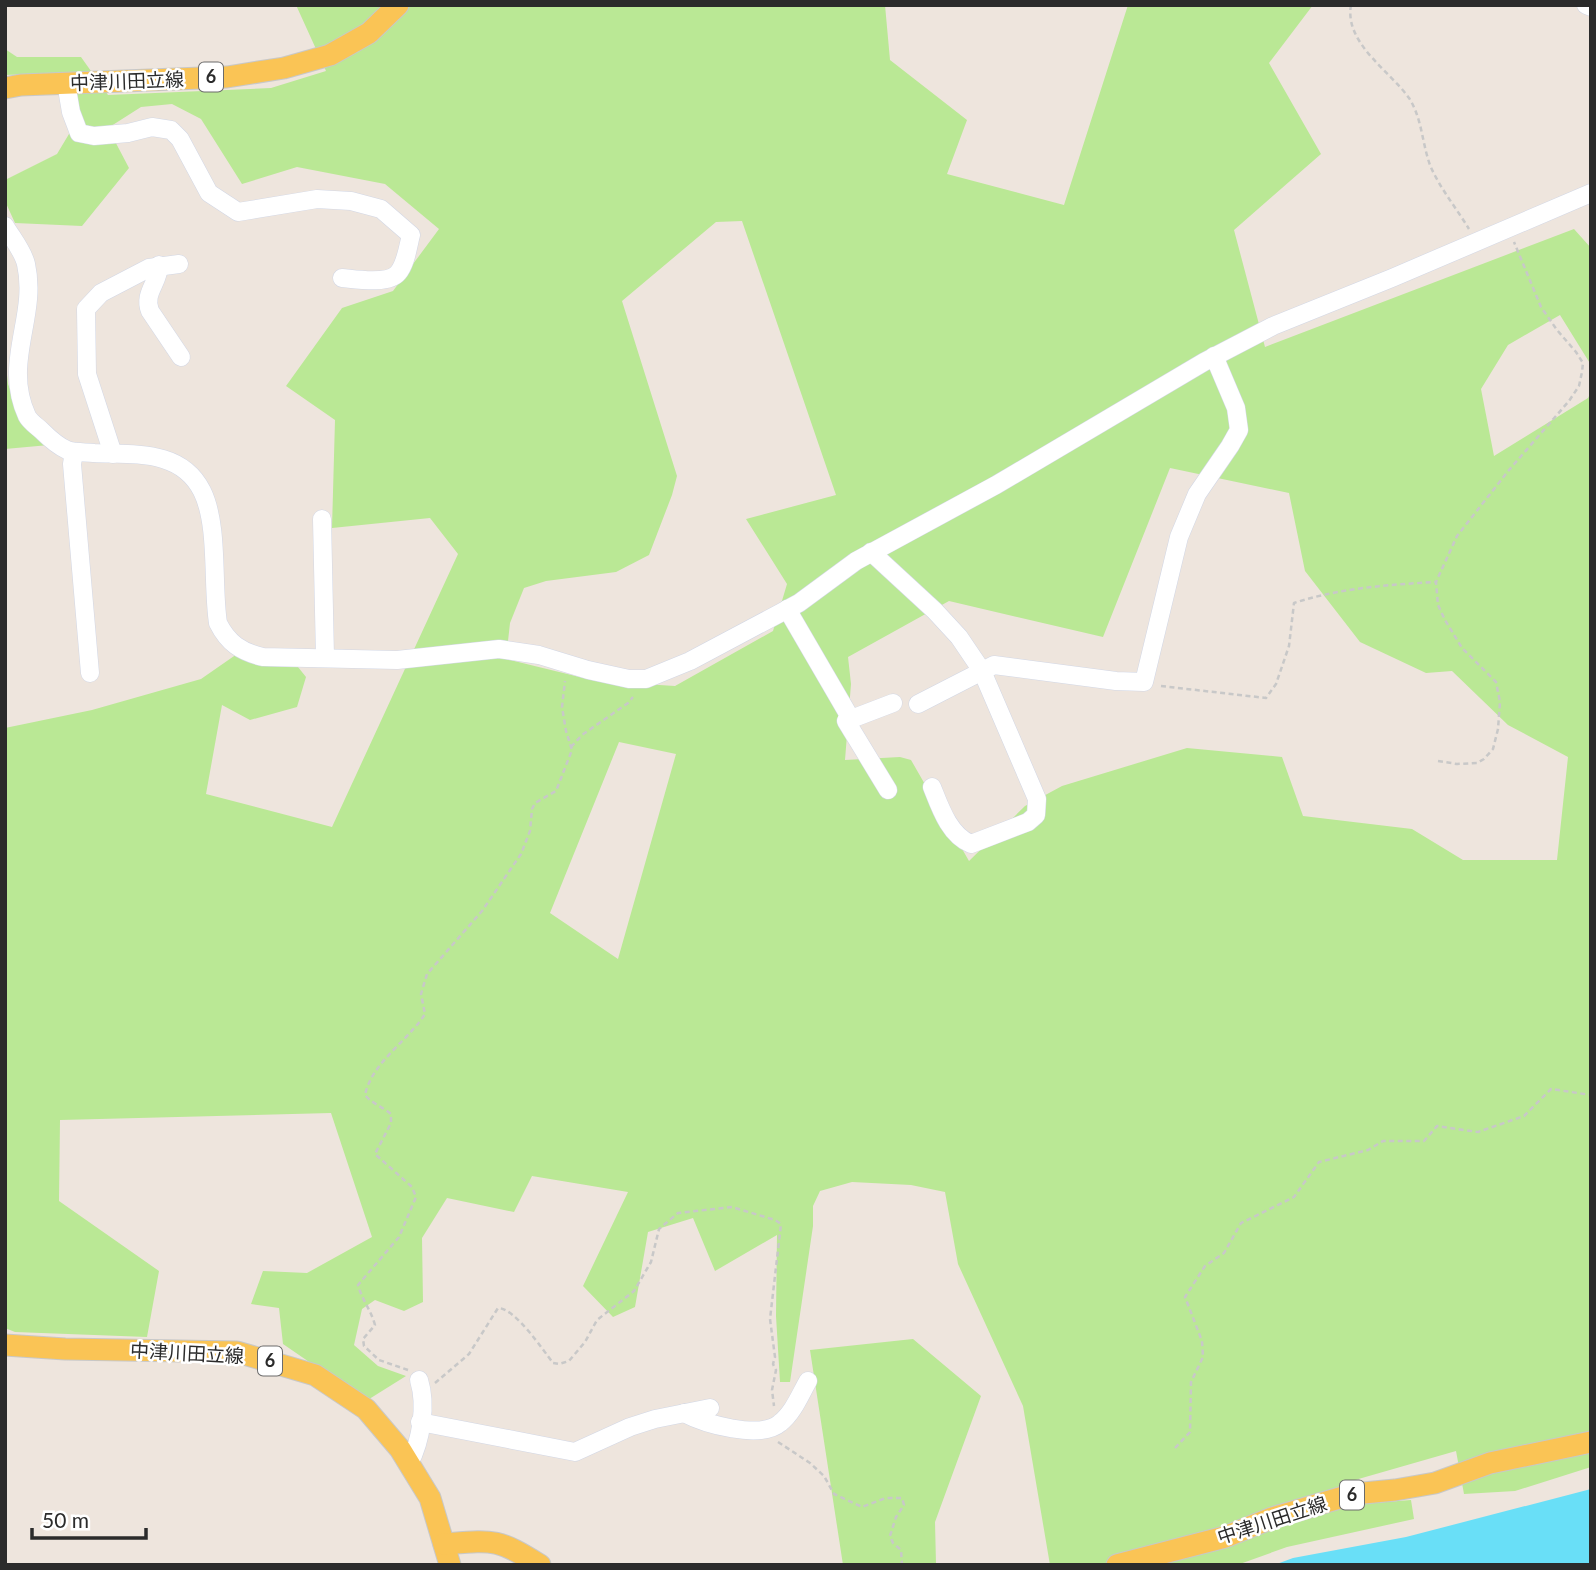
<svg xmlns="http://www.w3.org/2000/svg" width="1596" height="1570" font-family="Lato,'Noto Sans JP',sans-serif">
<rect width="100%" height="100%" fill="#eee5dd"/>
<g fill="#bae895" fill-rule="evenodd">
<path d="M 296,5 L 885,5 L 890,60 L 967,120 L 947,174 L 1064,205 L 1128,5 L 1313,5 L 1269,63 L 1321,154 L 1234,230 L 1265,347 L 1574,229 L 1591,248 L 1591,365 L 1560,315 L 1508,345 L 1481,389 L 1494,456 L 1588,398 L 1591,392 L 1591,1467 L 1515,1491 L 1464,1494 L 1456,1451 L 1355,1480 L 1360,1504 L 1411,1500 L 1414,1519 L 1287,1547 L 1237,1565 L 1050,1565 L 1023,1406 L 958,1264 L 945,1192 L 911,1185 L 852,1182 L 820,1191 L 813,1206 L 813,1226 L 790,1382 L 780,1382 L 776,1316 L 777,1235 L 715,1271 L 693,1218 L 648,1232 L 635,1307 L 613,1317 L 583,1286 L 628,1192 L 532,1176 L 514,1212 L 447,1198 L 422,1238 L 423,1302 L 404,1311 L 375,1300 L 362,1309 L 354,1345 L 378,1366 L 406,1376 L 366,1401 L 283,1344 L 279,1308 L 251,1304 L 263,1271 L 307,1273 L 372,1237 L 331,1113 L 60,1120 L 59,1201 L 159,1271 L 147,1337 L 15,1332 L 5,1328 L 5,728 L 92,710 L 201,679 L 237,654 L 294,662 L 306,677 L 297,707 L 250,720 L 222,705 L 206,794 L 332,827 L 458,554 L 430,518 L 332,528 L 335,420 L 286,386 L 342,308 L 393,291 L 439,229 L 385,184 L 297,167 L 242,184 L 201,119 L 172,104 L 141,107 L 108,128 L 129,168 L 82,226 L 15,223 L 5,201 L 5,180 L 57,154 L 75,124 L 57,73 L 5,75 L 5,49 L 17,57 L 81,57 L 108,95 L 271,88 L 326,71 ZM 742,221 L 836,495 L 746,519 L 787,584 L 773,631 L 675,686 L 596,681 L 506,659 L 510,623 L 524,588 L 546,581 L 616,572 L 649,555 L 672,495 L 677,476 L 622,301 L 716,222 ZM 1170,468 L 1289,493 L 1305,571 L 1360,642 L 1426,673 L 1452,671 L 1508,725 L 1568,757 L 1557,860 L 1463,860 L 1412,829 L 1303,816 L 1282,757 L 1187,748 L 1062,786 L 1025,806 L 969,861 L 911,760 L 900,757 L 845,760 L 851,684 L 848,657 L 949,601 L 1103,637 ZM 619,742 L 676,754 L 618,959 L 550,913 Z"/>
<path d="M 5,357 L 8,384 L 24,425 L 49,445 L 5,449 Z"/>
<path d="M 913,1339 L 981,1396 L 935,1522 L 936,1564 L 843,1565 L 810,1350 Z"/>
</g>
<path fill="#69dff7" d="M 1591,1489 L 1591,1565 L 1274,1565 L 1293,1558 L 1406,1537 Z"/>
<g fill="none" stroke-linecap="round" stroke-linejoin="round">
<defs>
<g id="minor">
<path d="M 1586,5 L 1591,7"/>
<path d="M 66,83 L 71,112 L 79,133 L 94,136 L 128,133 L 152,127 L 171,130 L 180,139 L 209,193 L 238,212 L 317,199 L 351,201 L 381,209 L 411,235 C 408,246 406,264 398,273 C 388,285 355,279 342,278"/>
<path d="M 5,226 C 12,238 23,251 26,264 C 38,317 2,362 27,416 C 30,422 37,426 42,431 C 49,438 58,446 67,450 C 75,453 86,452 94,453 C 134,455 181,449 202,491 C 219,525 212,585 218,623 C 228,643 241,652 263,657 L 397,660 L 499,649 L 539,655 L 588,670 L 629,679 L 646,679 L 690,661 L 799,603 L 856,561 L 996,485 L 1204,362 L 1273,326 L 1392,278 L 1591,193"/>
<path d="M 159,265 C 159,283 143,293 150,311 L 181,357"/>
<path d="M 74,452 L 72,464 L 90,673"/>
<path d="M 113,454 L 87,374 L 86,309 L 101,293 L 149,268 L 179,264"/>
<path d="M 322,519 L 325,657"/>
<path d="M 871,552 L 935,611 L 959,637 L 982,671 L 1037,799 L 1036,815 L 1028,822 L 971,844 C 949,835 940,807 932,787"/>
<path d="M 787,609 L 851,719"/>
<path d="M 918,704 L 994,665 L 1116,681 L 1144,682 L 1179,537 L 1197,494 L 1230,446 L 1239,430 L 1236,408 L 1214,356"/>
<path d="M 888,790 L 846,721 L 893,703"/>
<path d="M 684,1413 C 705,1424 760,1440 780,1423 C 793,1413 800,1395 808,1381"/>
<path d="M 420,1422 L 575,1452 L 630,1427 L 655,1419 L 710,1408"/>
<path d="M 409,1464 C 421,1441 427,1406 419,1380"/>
</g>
<g id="major">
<path d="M 5,88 L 21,85 L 227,77 L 284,68 L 330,55 L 369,33 L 398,5"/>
<path d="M 5,1345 L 65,1349 L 237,1352 L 315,1375 L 366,1409 L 400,1449 L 430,1498 L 450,1565"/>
<path d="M 444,1544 C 493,1540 497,1538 540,1565"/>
<path d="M 1117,1565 L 1225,1537 L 1272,1518 L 1353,1494 L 1395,1490 L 1435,1483 L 1490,1463 L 1591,1442"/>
</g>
</defs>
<use href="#minor" stroke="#d2d7e5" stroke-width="19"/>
<use href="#major" stroke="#c8c8c8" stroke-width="23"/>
<g stroke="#c8c8c8" stroke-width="2.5" stroke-dasharray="5 3.5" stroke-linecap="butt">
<path d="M 1351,5 C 1344,43 1390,71 1409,98 C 1422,118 1422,143 1430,165 C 1439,187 1457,209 1469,229"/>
<path d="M 1161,686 L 1266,698 L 1276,684 L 1289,646 L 1294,603 C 1340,588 1386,585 1435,582"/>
<path d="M 571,747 L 582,735 L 628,703 L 633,697"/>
<path d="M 1438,761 L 1457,764 L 1477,763 L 1484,759 L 1493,749 L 1498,729 L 1500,702 L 1496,682 L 1462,648 L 1445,620 L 1438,605 L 1436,582 L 1457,536 L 1509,470 L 1569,401 L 1579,386 L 1582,372 L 1583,363 L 1576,352 L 1557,330 L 1541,307 L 1514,242"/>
<path d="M 408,1370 L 379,1360 L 364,1346 L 363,1339 L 375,1325 C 371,1310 362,1300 358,1285 L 399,1237 L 416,1197 L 412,1187 L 375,1154 L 391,1123 L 391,1114 C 383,1107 371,1103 365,1095 C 372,1062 408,1041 425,1014 L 421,994 L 427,974 L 482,911 L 521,854 L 530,831 L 532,809 L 535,803 L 556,791 L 572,750 L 566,731 L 562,707 L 565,681"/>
<path d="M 435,1383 L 469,1354 L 498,1308 C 515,1308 543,1350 553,1363 L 559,1364 L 569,1361 L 585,1342 L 597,1320 L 634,1291 L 651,1262 L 659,1229 L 678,1213 L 732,1207 L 775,1220 L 781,1224 L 770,1319 L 775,1357 L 773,1364 L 776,1370 L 772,1390 L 774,1406"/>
<path d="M 778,1442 L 810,1463 L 824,1476 L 834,1494 L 862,1507 L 886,1498 L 902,1498 L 904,1505 L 896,1517 L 890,1536 L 893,1543 L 901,1550 L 902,1565"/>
<path d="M 1175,1448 L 1190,1432 L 1191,1382 L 1203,1357 L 1202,1341 L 1185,1297 L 1205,1266 L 1224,1253 L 1241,1223 L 1294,1197 L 1319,1162 L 1368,1150 L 1383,1141 L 1424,1141 L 1437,1126 L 1478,1132 L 1524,1116 L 1551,1089 L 1591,1095"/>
</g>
<use href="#minor" stroke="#fff" stroke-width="18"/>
<use href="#major" stroke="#fac455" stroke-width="21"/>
</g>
<g text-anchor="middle" stroke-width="5" stroke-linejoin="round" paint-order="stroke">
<g fill="#fff" stroke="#6b6b6b" stroke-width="2">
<rect x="199" y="62.5" width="24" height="29" rx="5"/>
<rect x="258" y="1346.5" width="24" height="29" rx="5"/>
<rect x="1340" y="1480.5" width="24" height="29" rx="5"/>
</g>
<g font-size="18" font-weight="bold" fill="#2b2b2b">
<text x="211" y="83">6</text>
<text x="270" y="1367">6</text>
<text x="1352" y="1501">6</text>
</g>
<g font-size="19" fill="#2b2b2b" stroke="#fff">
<text transform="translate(127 81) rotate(-2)" y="7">中津川田立線</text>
<text transform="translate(187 1353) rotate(3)" y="7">中津川田立線</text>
<text transform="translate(1272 1520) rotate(-18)" y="7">中津川田立線</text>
</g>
</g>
<rect width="1596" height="1570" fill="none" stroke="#2b2b2b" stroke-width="14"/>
<path d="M32 1528v10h114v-10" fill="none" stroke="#2b2b2b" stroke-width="3.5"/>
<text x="42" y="1528" font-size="21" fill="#2b2b2b" stroke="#ffffff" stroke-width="5" paint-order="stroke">50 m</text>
</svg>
